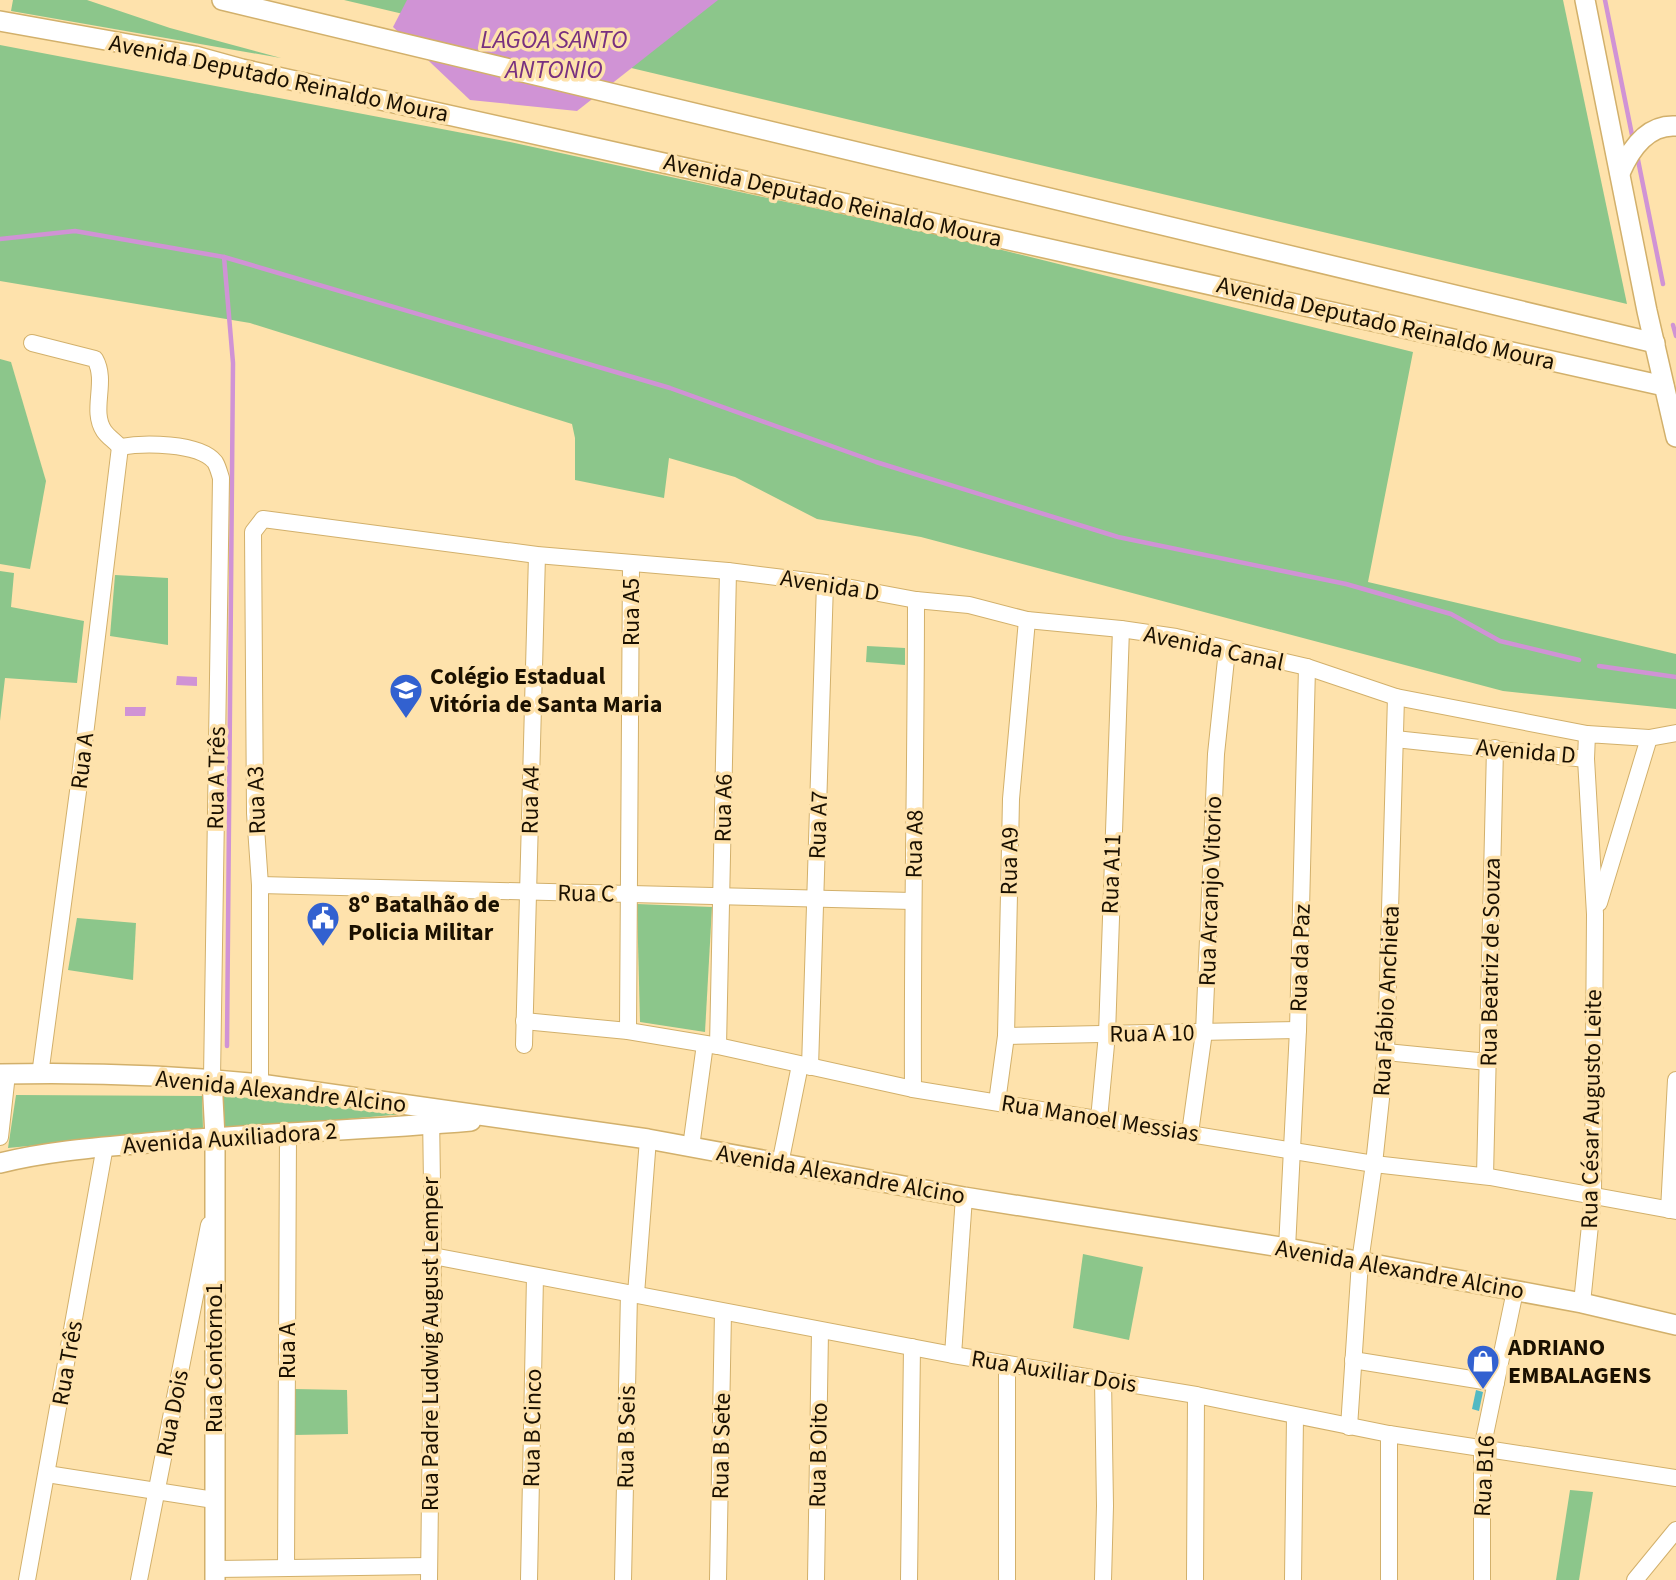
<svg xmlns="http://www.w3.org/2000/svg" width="1676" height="1580" font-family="'Source Sans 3',sans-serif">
<rect width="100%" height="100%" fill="#fee2ac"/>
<g fill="#8cc68b">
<path d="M 13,0 L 87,0 L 170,28 L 281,58 L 11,11 Z"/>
<path d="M 344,0 L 1563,0 L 1627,304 Z"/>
<path d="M 0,45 L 510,142 L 966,241 L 1413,352 L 1368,582 L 1676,654 L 1676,709 L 1503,691 L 921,537 L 817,519 L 735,477 L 669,458 L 664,498 L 575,480 L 575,438 L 572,424 L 250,323 L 0,281 Z"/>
<path d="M 0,359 L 11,362 L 46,481 L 30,569 L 0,564 Z"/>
<path d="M 0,571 L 14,573 L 11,607 L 84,621 L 77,683 L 5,678 L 0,721 Z"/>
<path d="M 115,575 L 168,578 L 168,645 L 110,636 Z"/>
<path d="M 867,646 L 905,648 L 905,665 L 866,662 Z"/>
<path d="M 637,904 L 712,907 L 705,1032 L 640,1022 Z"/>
<path d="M 77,918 L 136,923 L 133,980 L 68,970 Z"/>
<path d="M 16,1095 L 202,1096 L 203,1129 L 8,1148 Z"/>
<path d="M 221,1095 L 404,1114 L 223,1130 Z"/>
<path d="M 1083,1254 L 1143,1267 L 1129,1340 L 1073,1328 Z"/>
<path d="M 294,1389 L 347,1390 L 348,1434 L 294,1435 Z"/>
<path d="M 1570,1490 L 1593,1492 L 1579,1580 L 1556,1580 Z"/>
</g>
<g fill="#d093d5">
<path d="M 407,0 L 718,0 L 577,111 L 470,100 L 393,27 Z"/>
<path d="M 177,676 L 197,677 L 197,686 L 176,685 Z"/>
<path d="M 125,707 L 146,707 L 145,716 L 125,716 Z"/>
</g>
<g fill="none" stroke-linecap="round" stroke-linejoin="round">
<g stroke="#d093d5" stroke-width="4.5">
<path d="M 1605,0 L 1633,140"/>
<path d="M 1637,155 L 1663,284"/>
<path d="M 0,239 L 75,231 L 224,257 L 670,388 L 876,462 L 1118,537 L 1346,584 L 1451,614 L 1500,641 L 1579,660"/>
<path d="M 224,257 L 233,363 L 227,1046"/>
<path d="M 1673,325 L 1676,336"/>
<path d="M 1599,666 L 1676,677"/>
</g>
</g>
<path fill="#52b9c3" d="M 1476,1390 L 1483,1392 L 1479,1411 L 1472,1409 Z"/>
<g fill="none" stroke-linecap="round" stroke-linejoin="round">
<defs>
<g id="minor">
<path d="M 32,343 L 95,359 C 108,382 90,410 104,431 C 108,437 115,441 120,447"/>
<path d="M 120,447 C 142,443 199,442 215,462 C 218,467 219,472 221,478 L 212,1079"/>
<path d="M 1395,739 L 1586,759 L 1587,734 L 1649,738 L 1676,733"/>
<path d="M 260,885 L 912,901"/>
<path d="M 1599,903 L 1649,738"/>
<path d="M 524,1021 L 628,1031 L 718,1046 L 913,1089 L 1374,1164 L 1490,1177 L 1676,1211"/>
<path d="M 628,1031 L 631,564"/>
<path d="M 1006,1036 L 1298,1030"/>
<path d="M 524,1045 L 537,555"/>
<path d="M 718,1046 L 728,571"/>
<path d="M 1386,1052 L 1488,1062"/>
<path d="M 810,1067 L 825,583"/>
<path d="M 40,1075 L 79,784 L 120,447"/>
<path d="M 260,1084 L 260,885 L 255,813 L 253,532 L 263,519 L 537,555 L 728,571 L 825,583 L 916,600 L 969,605 L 1027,620 L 1121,629 L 1176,637 L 1307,667 L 1396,697 L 1587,734"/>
<path d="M 913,1089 C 912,926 916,763 916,600"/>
<path d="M 997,1102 L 1006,1036 L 1011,799 L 1027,620"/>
<path d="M 1099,1119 L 1107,1034 L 1121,629"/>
<path d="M 1190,1133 L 1204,1032 L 1216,754 L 1227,650"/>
<path d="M 0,1137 L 7,1074"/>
<path d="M 691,1147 L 705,1044"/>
<path d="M 780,1164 L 800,1065"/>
<path d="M 1485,1176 L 1495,748"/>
<path d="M 1669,1210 L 1676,1080"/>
<path d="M 1287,1248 L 1298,1030 L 1307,667"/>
<path d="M 433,1256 L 953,1355 L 1196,1395 L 1389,1434 L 1676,1478"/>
<path d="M 636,1294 L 648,1139"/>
<path d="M 1582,1303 L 1593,1196 L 1595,914 L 1586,759"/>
<path d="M 953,1355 L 964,1197"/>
<path d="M 1353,1360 L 1496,1383"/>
<path d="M 1007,1364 L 1007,1580"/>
<path d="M 1103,1379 L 1105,1506 L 1103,1580"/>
<path d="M 1349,1427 L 1360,1262 L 1374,1164 L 1386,1052 L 1396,697"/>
<path d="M 1389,1434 L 1389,1580"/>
<path d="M 47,1474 L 214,1500"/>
<path d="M 286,1568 L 288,1134"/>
<path d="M 215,1569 L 429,1566"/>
<path d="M 27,1580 L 105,1146"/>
<path d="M 139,1580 L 209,1225"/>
<path d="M 429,1580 L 433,1256 L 431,1113"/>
<path d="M 529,1580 L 535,1276"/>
<path d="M 623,1580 L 629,1293"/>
<path d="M 718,1580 L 723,1312"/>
<path d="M 816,1580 L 820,1331"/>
<path d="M 909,1580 L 912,1347"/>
<path d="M 1195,1580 L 1196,1395"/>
<path d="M 1293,1580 L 1295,1416"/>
<path d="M 1482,1580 L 1482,1449 L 1515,1291"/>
<path d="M 1635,1580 L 1676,1530"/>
</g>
<g id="tertiary">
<path d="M 222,0 L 1655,343"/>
<path d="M 1585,0 L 1647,311 L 1676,437"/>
<path d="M 0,21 L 195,56 L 242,69 L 1664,386"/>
<path d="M 1620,173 C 1630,150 1647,124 1676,126"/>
<path d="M 0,1074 C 86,1072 174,1075 260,1084 L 648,1139 L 964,1197 L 1287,1248 L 1582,1303 L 1676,1325"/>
<path d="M 212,1079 L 215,1137 L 215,1580"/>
<path d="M 0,1163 C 52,1150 105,1147 158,1142 C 262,1133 367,1130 471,1121"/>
</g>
</defs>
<use href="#minor" stroke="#d2b06b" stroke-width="18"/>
<use href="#tertiary" stroke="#d2b06b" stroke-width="22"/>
<use href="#minor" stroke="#fff" stroke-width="16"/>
<use href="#tertiary" stroke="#fff" stroke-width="19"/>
</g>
<defs>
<symbol id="school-pin" viewBox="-11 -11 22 30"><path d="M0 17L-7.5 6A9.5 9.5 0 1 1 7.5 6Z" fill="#3261d0" stroke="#fee2ac"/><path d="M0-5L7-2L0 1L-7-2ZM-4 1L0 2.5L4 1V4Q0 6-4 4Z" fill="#fff"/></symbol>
<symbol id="civic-pin" viewBox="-11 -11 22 30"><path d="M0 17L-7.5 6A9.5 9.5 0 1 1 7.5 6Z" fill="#3261d0" stroke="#fee2ac"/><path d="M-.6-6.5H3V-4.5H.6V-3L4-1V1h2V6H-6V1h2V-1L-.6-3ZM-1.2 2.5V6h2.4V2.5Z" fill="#fff"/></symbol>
<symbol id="shop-pin" viewBox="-11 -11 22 30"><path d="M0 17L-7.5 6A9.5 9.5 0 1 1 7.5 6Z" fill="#3261d0" stroke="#fee2ac"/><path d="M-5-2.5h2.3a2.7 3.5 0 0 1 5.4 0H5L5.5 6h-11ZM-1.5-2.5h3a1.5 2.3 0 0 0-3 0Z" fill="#fff"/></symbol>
</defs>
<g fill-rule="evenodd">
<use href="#school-pin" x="387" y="671" width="38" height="52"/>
<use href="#civic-pin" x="304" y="899" width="38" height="52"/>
<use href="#shop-pin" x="1464" y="1342" width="38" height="52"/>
</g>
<g text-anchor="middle" stroke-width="7" stroke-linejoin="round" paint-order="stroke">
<g font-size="24" fill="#1a1000" stroke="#fee2ac">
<text transform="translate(279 78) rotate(12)" y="8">Avenida Deputado Reinaldo Moura</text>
<text transform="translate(833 200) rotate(13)" y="8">Avenida Deputado Reinaldo Moura</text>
<text transform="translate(1386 323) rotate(13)" y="8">Avenida Deputado Reinaldo Moura</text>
<text transform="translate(830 585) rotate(9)" y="8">Avenida D</text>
<text transform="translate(631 612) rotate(-90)" y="8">Rua A5</text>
<text transform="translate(1214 648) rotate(12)" y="8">Avenida Canal</text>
<text transform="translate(1526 751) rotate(5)" y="8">Avenida D</text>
<text transform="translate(82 761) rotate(-83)" y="8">Rua A</text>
<text transform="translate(216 778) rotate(-89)" y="8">Rua A Três</text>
<text transform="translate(256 800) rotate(-92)" y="8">Rua A3</text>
<text transform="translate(530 800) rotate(-89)" y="8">Rua A4</text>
<text transform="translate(723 808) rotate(-89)" y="8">Rua A6</text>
<text transform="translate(818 825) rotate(-88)" y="8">Rua A7</text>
<text transform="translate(914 844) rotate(-89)" y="8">Rua A8</text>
<text transform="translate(1009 861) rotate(-89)" y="8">Rua A9</text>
<text transform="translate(1111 874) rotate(-88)" y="8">Rua A11</text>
<text transform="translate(1210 891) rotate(-88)" y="8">Rua Arcanjo Vitorio</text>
<text transform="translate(586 893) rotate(1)" y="8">Rua C</text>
<text transform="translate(1300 958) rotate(-88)" y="8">Rua da Paz</text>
<text transform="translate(1490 962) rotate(-89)" y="8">Rua Beatriz de Souza</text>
<text transform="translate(1386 1001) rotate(-87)" y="8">Rua Fábio Anchieta</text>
<text transform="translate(1152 1033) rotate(-1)" y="8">Rua A 10</text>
<text transform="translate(281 1091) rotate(6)" y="8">Avenida Alexandre Alcino</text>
<text transform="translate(1591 1109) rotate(-89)" y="8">Rua César Augusto Leite</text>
<text transform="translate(1100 1118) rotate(9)" y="8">Rua Manoel Messias</text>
<text transform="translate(230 1138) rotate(-4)" y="8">Avenida Auxiliadora 2</text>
<text transform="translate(841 1174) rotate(10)" y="8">Avenida Alexandre Alcino</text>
<text transform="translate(1400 1269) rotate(10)" y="8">Avenida Alexandre Alcino</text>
<text transform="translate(430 1344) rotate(-90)" y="8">Rua Padre Ludwig August Lemper</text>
<text transform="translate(287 1351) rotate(-90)" y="8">Rua A</text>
<text transform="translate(214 1358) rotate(-90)" y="8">Rua Contorno1</text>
<text transform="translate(67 1363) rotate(-80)" y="8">Rua Três</text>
<text transform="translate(1054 1371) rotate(9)" y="8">Rua Auxiliar Dois</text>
<text transform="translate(172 1413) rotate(-79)" y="8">Rua Dois</text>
<text transform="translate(532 1428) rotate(-89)" y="8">Rua B Cinco</text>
<text transform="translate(626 1437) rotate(-89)" y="8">Rua B Seis</text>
<text transform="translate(721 1446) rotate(-89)" y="8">Rua B Sete</text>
<text transform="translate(818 1455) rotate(-89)" y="8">Rua B Oito</text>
<text transform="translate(1484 1476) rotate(-87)" y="8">Rua B16</text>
</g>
<g font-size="24" font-weight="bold" fill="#1a1000" stroke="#fee2ac" text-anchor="start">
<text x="430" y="684">Colégio Estadual<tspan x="430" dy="28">Vitória de Santa Maria</tspan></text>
<text x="348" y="912">8º Batalhão de<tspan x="348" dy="28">Policia Militar</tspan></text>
<text x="1508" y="1355">ADRIANO<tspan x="1508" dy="28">EMBALAGENS</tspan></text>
</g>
<g font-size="26" font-style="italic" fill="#78307f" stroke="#fee2ac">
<text x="554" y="48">LAGOA SANTO<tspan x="554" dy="30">ANTONIO</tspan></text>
</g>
</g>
</svg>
